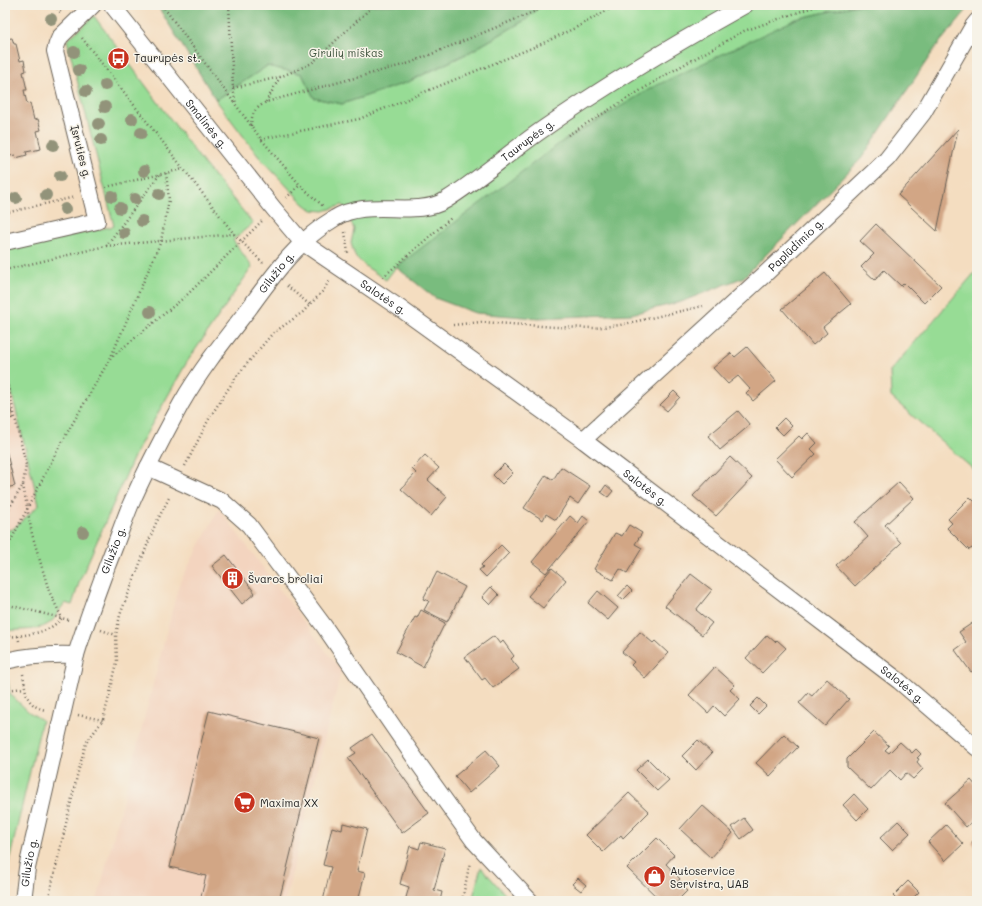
<svg xmlns="http://www.w3.org/2000/svg" width="982" height="906" font-family="Mali,sans-serif">
<rect width="100%" height="100%" fill="#f7f3e8"/>
<filter id="ink" filterUnits="userSpaceOnUse"><feTurbulence type="fractalNoise" baseFrequency=".025" numOctaves="2"/><feDisplacementMap in="SourceGraphic" scale="8" xChannelSelector="R" yChannelSelector="G"/><feConvolveMatrix kernelMatrix="1 2 1 2 8 2 1 2 1" color-interpolation-filters="sRGB"/></filter>
<filter id="wash" filterUnits="userSpaceOnUse"><feTurbulence type="fractalNoise" baseFrequency=".012" numOctaves="4" result="noise"/><feDisplacementMap in="SourceGraphic" scale="16" xChannelSelector="R" yChannelSelector="G"/><feGaussianBlur stdDeviation="0.9" result="paint"/><feColorMatrix in="noise" values="0 0 0 0 0 0 0 0 0 0 0 0 0 0 0 0 0 1.4 0 .05"/><feComposite in="paint" operator="in"/></filter>
<g filter="url(#wash)">
<rect width="100%" height="100%" fill="#f4ddc0"/>
<g fill="#f3d4bf">
<path d="M 5,365 L 39,505 L 13,529 L 5,531 Z"/>
<path d="M 219,509 L 341,671 L 285,901 L 97,901 L 179,584 Z"/>
</g>
<g fill="#97dc95" stroke="#5a7c58">
<path d="M 541,5 L 857,5 L 796,19 L 396,267 L 386,280 L 365,266 L 355,256 L 351,243 L 354,229 L 343,205 L 324,211 L 312,210 L 303,203 L 259,157 L 216,100 L 267,66 L 302,74 L 314,98 L 342,104 L 408,82 L 468,53 L 527,19 Z"/>
<path d="M 94,16 L 204,164 L 253,223 L 233,240 L 252,267 L 187,362 L 136,452 L 80,580 L 72,605 L 65,603 C 60,608 57,616 52,621 C 41,632 19,629 5,631 L 5,531 L 13,529 L 39,505 L 5,365 L 5,250 L 114,226 L 67,40 Z"/>
<path d="M 977,270 L 977,468 L 974,470 L 891,397 L 890,371 Z"/>
<path d="M 8,680 L 10,694 L 29,712 L 42,720 L 8,866 L 5,901 L 5,681 Z"/>
<path d="M 481,867 L 511,901 L 472,901 Z"/>
</g>
<g fill="#79bc7e" stroke="#4a6c4d">
<path d="M 157,5 L 541,5 L 527,19 L 468,53 L 408,82 L 342,104 L 314,98 L 302,74 L 267,66 L 216,100 Z"/>
<path d="M 857,5 L 971,5 L 936,47 L 861,159 L 744,277 L 681,302 L 631,314 L 537,318 L 475,313 L 435,298 L 396,267 L 560,143 L 653,87 L 796,19 Z"/>
</g>
<g id="blocks">
<g fill="#d2a685">
<path d="M 12,38 L 14,44 L 16,44 L 20,61 L 24,60 L 26,71 L 23,72 L 27,90 L 24,90 L 27,104 L 30,103 L 34,120 L 38,119 L 41,130 L 37,131 L 41,149 L 26,152 L 27,155 L 16,158 L 15,155 L 5,157 L 5,39 Z"/>
<path d="M 958,129 L 937,231 L 898,195 Z"/>
<path d="M 876,224 L 941,286 L 924,303 L 904,283 L 901,286 L 884,270 L 875,280 L 861,267 L 874,254 L 860,241 Z"/>
<path d="M 825,273 L 851,304 L 823,327 L 827,333 L 813,345 L 782,309 Z"/>
<path d="M 747,347 L 776,381 L 753,401 L 746,393 L 750,389 L 738,376 L 728,384 L 713,368 L 731,353 L 735,357 Z"/>
<path d="M 5,388 L 13,418 L 5,420 Z"/>
<path d="M 674,391 L 680,397 L 667,411 L 660,405 Z"/>
<path d="M 738,411 L 750,425 L 720,450 L 708,436 Z"/>
<path d="M 784,418 L 792,426 L 783,435 L 775,427 Z"/>
<path d="M 808,433 L 817,443 L 811,449 L 816,454 L 792,477 L 775,459 L 799,436 L 802,439 Z"/>
<path d="M 5,446 L 15,486 L 5,488 Z"/>
<path d="M 425,455 L 439,468 L 428,480 L 447,497 L 431,516 L 401,489 L 416,473 L 412,469 Z"/>
<path d="M 730,457 L 752,478 L 716,516 L 693,496 Z"/>
<path d="M 504,464 L 513,473 L 502,484 L 493,475 Z"/>
<path d="M 561,467 L 590,486 L 578,504 L 570,498 L 556,520 L 546,514 L 543,520 L 524,508 L 546,475 L 553,480 Z"/>
<path d="M 899,482 L 914,498 L 885,525 L 901,543 L 855,586 L 836,566 L 868,537 L 855,522 Z"/>
<path d="M 606,485 L 613,491 L 608,497 L 601,492 Z"/>
<path d="M 970,497 L 977,504 L 977,553 L 972,548 L 969,550 L 947,528 L 952,523 L 948,519 Z"/>
<path d="M 570,516 L 578,523 L 583,516 L 589,521 L 546,573 L 532,562 Z"/>
<path d="M 629,525 L 642,533 L 635,544 L 642,548 L 627,573 L 620,569 L 613,580 L 594,569 L 615,533 L 622,536 Z"/>
<path d="M 501,545 L 509,553 L 486,577 L 479,570 L 483,567 L 481,565 Z"/>
<path d="M 226,555 L 255,593 L 242,604 L 212,566 Z"/>
<path d="M 552,568 L 566,580 L 543,608 L 528,596 Z"/>
<path d="M 437,572 L 465,587 L 447,622 L 424,610 L 429,601 L 423,599 Z"/>
<path d="M 691,574 L 712,590 L 696,610 L 712,623 L 702,635 L 665,606 Z"/>
<path d="M 627,586 L 632,591 L 623,600 L 618,596 Z"/>
<path d="M 491,587 L 499,595 L 490,605 L 482,597 Z"/>
<path d="M 598,591 L 618,608 L 608,620 L 588,603 Z"/>
<path d="M 421,610 L 445,623 L 423,667 L 396,652 L 415,617 L 417,618 Z"/>
<path d="M 977,620 L 977,668 L 971,672 L 955,650 L 966,642 L 959,632 Z"/>
<path d="M 640,632 L 653,643 L 655,641 L 668,653 L 645,678 L 631,665 L 634,662 L 622,652 Z"/>
<path d="M 767,635 L 775,642 L 777,640 L 786,648 L 762,673 L 746,658 Z"/>
<path d="M 494,636 L 500,644 L 503,641 L 514,656 L 511,659 L 519,669 L 493,688 L 485,678 L 482,680 L 465,657 Z"/>
<path d="M 715,667 L 735,685 L 730,690 L 740,699 L 724,716 L 714,706 L 708,713 L 689,695 Z"/>
<path d="M 827,679 L 849,699 L 825,726 L 799,703 L 808,693 L 812,696 Z"/>
<path d="M 758,698 L 766,706 L 758,714 L 750,706 Z"/>
<path d="M 209,711 L 319,738 L 279,901 L 200,901 L 206,876 L 170,867 Z"/>
<path d="M 874,732 L 889,746 L 885,750 L 889,753 L 900,742 L 912,753 L 916,749 L 921,754 L 917,758 L 919,759 L 917,762 L 923,769 L 913,779 L 906,773 L 900,780 L 890,770 L 871,790 L 847,767 L 847,759 Z"/>
<path d="M 372,734 L 429,813 L 402,833 L 348,758 L 356,753 L 352,748 Z"/>
<path d="M 784,734 L 798,747 L 770,776 L 756,763 Z"/>
<path d="M 698,740 L 712,753 L 696,770 L 682,756 Z"/>
<path d="M 486,750 L 500,766 L 469,793 L 455,776 Z"/>
<path d="M 648,759 L 669,780 L 657,791 L 636,770 Z"/>
<path d="M 971,780 L 977,787 L 977,817 L 966,827 L 945,803 Z"/>
<path d="M 629,793 L 649,812 L 623,838 L 621,835 L 603,852 L 586,835 Z"/>
<path d="M 854,794 L 868,809 L 857,820 L 843,805 Z"/>
<path d="M 702,805 L 733,833 L 711,858 L 680,829 Z"/>
<path d="M 744,818 L 753,830 L 741,839 L 732,827 Z"/>
<path d="M 898,821 L 910,833 L 892,850 L 880,838 Z"/>
<path d="M 343,823 L 367,829 L 357,871 L 365,873 L 358,901 L 323,901 L 331,867 L 323,865 L 332,827 L 342,830 Z"/>
<path d="M 946,825 L 963,844 L 945,861 L 928,842 Z"/>
<path d="M 657,838 L 674,855 L 666,864 L 680,879 L 677,882 L 687,891 L 677,901 L 661,901 L 627,868 Z"/>
<path d="M 977,838 L 977,848 L 972,842 Z"/>
<path d="M 421,842 L 445,848 L 434,890 L 442,892 L 440,901 L 405,901 L 409,887 L 400,884 L 410,846 L 419,849 Z"/>
<path d="M 578,878 L 586,885 L 581,891 L 572,884 Z"/>
<path d="M 908,881 L 919,892 L 910,901 L 898,901 L 893,896 Z"/>
</g>
</g>
</g>
<g filter="url(#ink)">
<use href="#blocks" fill-opacity="0" stroke="#686055" stroke-width="1"/>
<g fill="none" stroke-linecap="round" stroke-linejoin="round">
<defs>
<g id="minor">
<path id="s1" d="M 112,5 L 274,209 L 302,242 L 401,309 L 583,440 L 899,681 L 977,748"/>
<path d="M 5,242 L 97,221 L 55,51 L 57,44 L 60,37 L 93,5"/>
<path id="s2" d="M 583,440 L 764,275 L 887,159 L 923,113 L 973,26 L 977,21"/>
<path d="M 148,467 L 222,501 L 249,525 L 324,626 L 421,767 L 474,841 L 530,901"/>
<path d="M 5,661 C 29,655 51,654 76,655"/>
<path id="s3" d="M 23,901 L 27,868 L 76,655 C 85,625 96,596 107,566 C 115,546 122,526 130,506 C 145,471 163,437 181,404 C 201,369 226,338 250,307 C 274,274 299,239 335,218 C 369,197 415,219 446,200 C 481,178 512,150 546,127 C 610,82 677,43 745,5"/>
</g>
</defs>
<use href="#minor" stroke="#686055" stroke-width="18"/>
<g stroke="#686055" stroke-width="2.5" stroke-dasharray="1 3" stroke-linecap="butt">
<path d="M 55,5 L 61,13"/>
<path d="M 162,5 L 261,139 L 300,185 L 324,207"/>
<path d="M 229,5 L 233,88 L 236,104"/>
<path d="M 82,38 L 234,234 L 263,263"/>
<path d="M 233,88 L 280,77 L 312,63 L 374,5"/>
<path d="M 266,102 L 280,77"/>
<path d="M 251,126 C 252,112 254,110 266,102 L 410,63 L 550,5"/>
<path d="M 568,135 L 669,73 L 744,31 L 819,5"/>
<path d="M 261,139 L 359,119 L 539,45 L 577,27 L 617,5"/>
<path d="M 106,187 L 183,169"/>
<path d="M 286,198 L 300,185"/>
<path d="M 5,213 L 75,197"/>
<path d="M 345,232 L 348,253"/>
<path d="M 106,246 L 234,234"/>
<path d="M 5,270 L 106,246 L 160,174"/>
<path d="M 383,277 L 451,218"/>
<path d="M 287,286 L 310,305"/>
<path d="M 453,325 L 481,322 L 555,327 L 594,328 L 620,325 L 703,306"/>
<path d="M 113,356 L 187,295 L 262,221"/>
<path d="M 5,374 L 26,465 L 23,485 L 5,515"/>
<path d="M 185,466 L 210,417 L 236,377 L 272,334 L 303,312 L 322,292 L 330,280"/>
<path d="M 23,485 L 32,534 L 49,591 L 62,618"/>
<path d="M 5,552 L 59,447 L 111,357 L 161,241 L 169,200 L 166,173"/>
<path d="M 5,604 L 69,620"/>
<path d="M 101,630 L 116,635"/>
<path d="M 5,637 L 18,636"/>
<path d="M 19,641 L 18,636 C 37,633 49,632 62,618"/>
<path d="M 23,674 C 26,692 25,706 46,710"/>
<path d="M 5,690 L 25,688"/>
<path d="M 78,715 L 103,720"/>
<path d="M 138,899 L 141,901"/>
<path d="M 48,901 L 78,772 L 86,743 L 103,720 L 110,693 L 117,662 L 116,635 L 120,615 L 155,525 L 170,496"/>
<path d="M 462,901 L 470,862"/>
</g>
<use href="#minor" stroke="#fff" stroke-width="16"/>
</g>
<g fill="#92937a">
<circle cx="51" cy="19" r="6"/>
<circle cx="74" cy="52" r="6"/>
<circle cx="79" cy="70" r="6"/>
<circle cx="105" cy="85" r="6"/>
<circle cx="86" cy="91" r="6"/>
<circle cx="105" cy="107" r="6"/>
<circle cx="132" cy="119" r="6"/>
<circle cx="99" cy="124" r="6"/>
<circle cx="141" cy="133" r="6"/>
<circle cx="101" cy="140" r="6"/>
<circle cx="53" cy="145" r="6"/>
<circle cx="144" cy="171" r="6"/>
<circle cx="60" cy="176" r="6"/>
<circle cx="159" cy="194" r="6"/>
<circle cx="46" cy="195" r="6"/>
<circle cx="112" cy="196" r="6"/>
<circle cx="16" cy="198" r="6"/>
<circle cx="135" cy="199" r="6"/>
<circle cx="120" cy="208" r="6"/>
<circle cx="65" cy="209" r="6"/>
<circle cx="142" cy="221" r="6"/>
<circle cx="124" cy="233" r="6"/>
<circle cx="150" cy="312" r="6"/>
<circle cx="83" cy="532" r="6"/>
</g>
</g>
<defs>
<symbol id="bus-disc" viewBox="-11 -11 22 22"><circle r="9.5" fill="#c8321e" stroke="#f7f3e8"/><path d="M-5-6H5V4H4V6H2V4H-2V6H-4V4H-5ZM-3.5-4V0h7V-4ZM-3.5 1.2v1.5H-2V1.2ZM2 1.2v1.5H3.5V1.2Z" fill="#fff"/></symbol>
<symbol id="building-disc" viewBox="-11 -11 22 22"><circle r="9.5" fill="#c8321e" stroke="#f7f3e8"/><path d="M-4-6H4V6H1V3H-1V6H-4ZM-2.5-4.3h1.7v1.8h-1.7ZM.8-4.3h1.7v1.8H.8ZM-2.5-1h1.7V.8h-1.7ZM.8-1h1.7V.8H.8Z" fill="#fff"/></symbol>
<symbol id="supermarket-disc" viewBox="-11 -11 22 22"><circle r="9.5" fill="#c8321e" stroke="#f7f3e8"/><path d="M-6-5.5h2.5l.6 2H6L4.5 2H-2.5L-4.4-4H-6ZM-1.5 3.2a1.3 1.3 0 1 0 .1 0ZM3 3.2a1.3 1.3 0 1 0 .1 0Z" fill="#fff"/></symbol>
<symbol id="shop-disc" viewBox="-11 -11 22 22"><circle r="9.5" fill="#c8321e" stroke="#f7f3e8"/><path d="M-5-2.5h2.3a2.7 3.5 0 0 1 5.4 0H5L5.5 6h-11ZM-1.5-2.5h3a1.5 2.3 0 0 0-3 0Z" fill="#fff"/></symbol>
</defs>
<g fill-rule="evenodd">
<use href="#bus-disc" x="106" y="46" width="25" height="25"/>
<use href="#building-disc" x="220" y="566" width="25" height="25"/>
<use href="#supermarket-disc" x="232" y="790" width="25" height="25"/>
<use href="#shop-disc" x="642" y="864" width="25" height="25"/>
</g>
<g text-anchor="middle" stroke-width="3" stroke-linejoin="round" paint-order="stroke">
<g font-size="11" fill="#415640" stroke="#f7f3e8">
<text x="346" y="57">Girulių miškas</text>
</g>
<g font-size="11" fill="#1c1c1c" stroke="#f7f3e8" text-anchor="start">
<text x="134" y="62">Taurupės st.</text>
<text x="248" y="583">Švaros broliai</text>
<text x="260" y="807">Maxima XX</text>
<text x="670" y="875">Autoservice<tspan x="670" dy="13">Servistra, UAB</tspan></text>
</g>
<g font-size="11" fill="#1c1c1c" stroke="#f7f3e8">
<text dy="4" stroke="none"><textPath href="#s1" startOffset="152">Smalinės g.</textPath></text>
<text dy="4" stroke="none"><textPath href="#s3" startOffset="983">Taurupės g.</textPath></text>
<text transform="translate(81 152) rotate(76)" y="4">Įsruties g.</text>
<text dy="4" stroke="none"><textPath href="#s2" startOffset="289">Paplūdimio g.</textPath></text>
<text dy="4" stroke="none"><textPath href="#s3" startOffset="687">Gilužio g.</textPath></text>
<text dy="4" stroke="none"><textPath href="#s1" startOffset="402">Salotės g.</textPath></text>
<text dy="4" stroke="none"><textPath href="#s1" startOffset="726">Salotės g.</textPath></text>
<text dy="4" stroke="none"><textPath href="#s3" startOffset="363">Gilužio g.</textPath></text>
<text dy="4" stroke="none"><textPath href="#s1" startOffset="1050">Salotės g.</textPath></text>
<text dy="4" stroke="none"><textPath href="#s3" startOffset="39">Gilužio g.</textPath></text>
</g>
</g>
<rect width="982" height="906" fill="none" stroke="#f7f3e8" stroke-width="20"/>
</svg>
